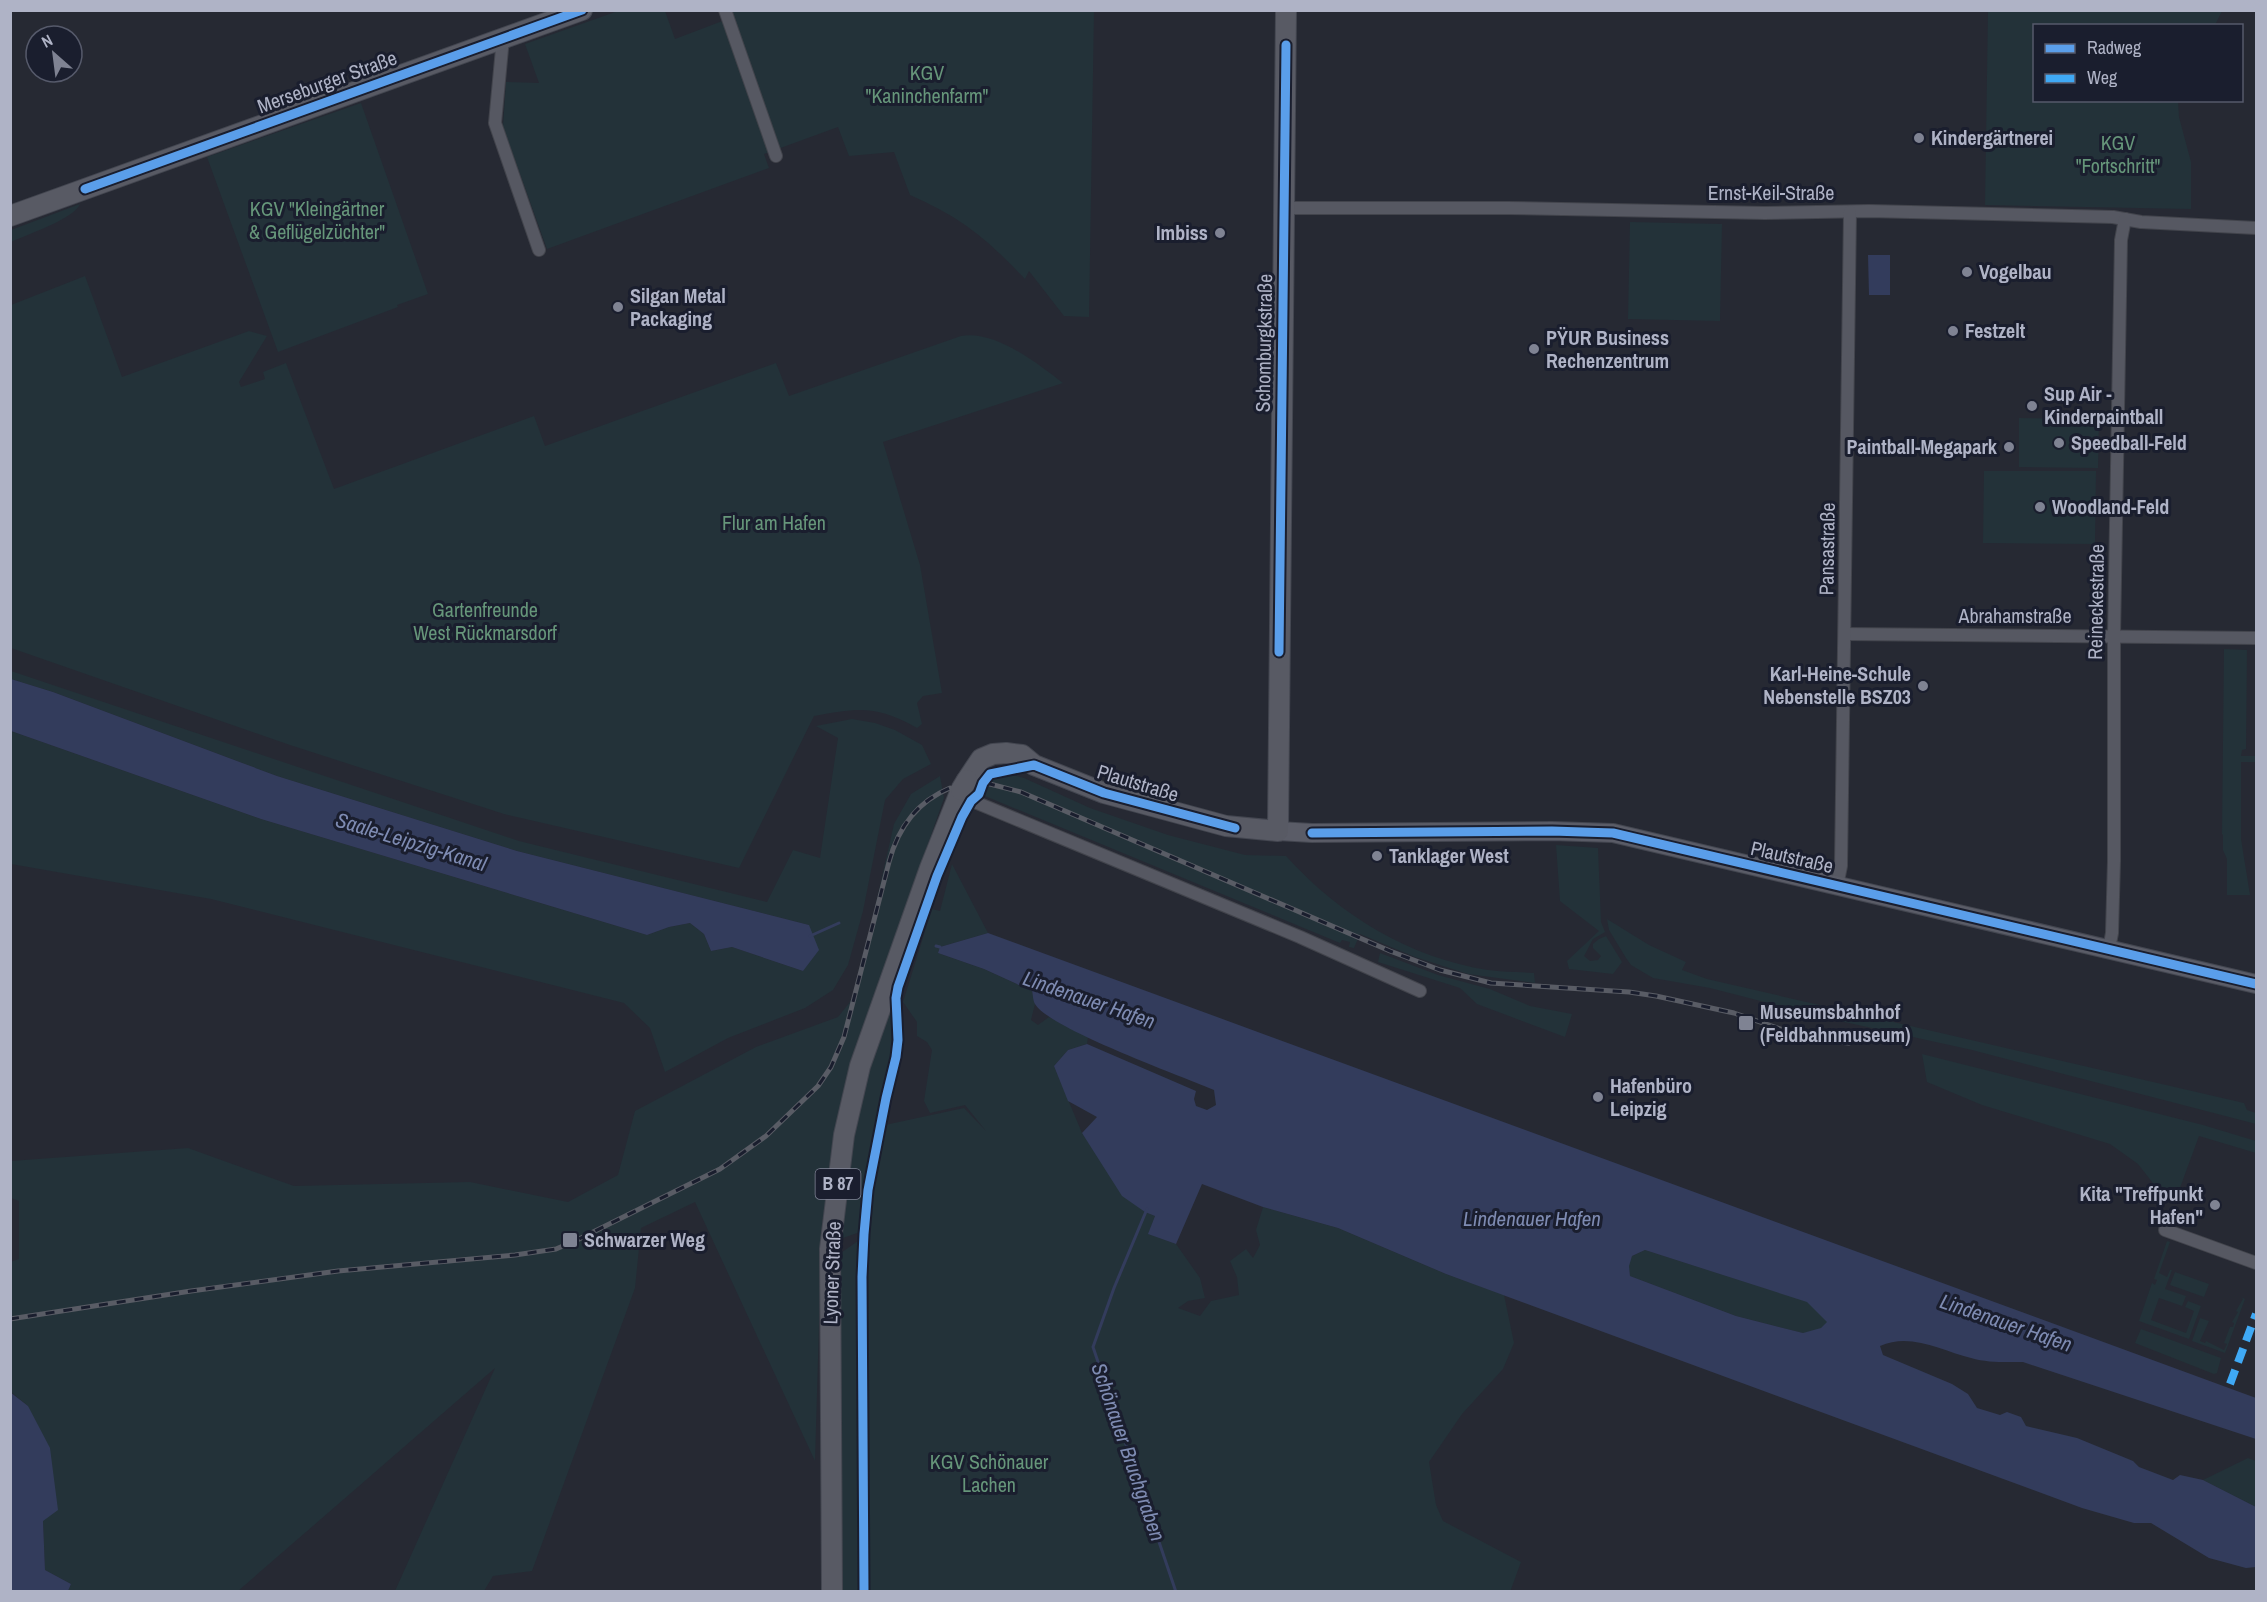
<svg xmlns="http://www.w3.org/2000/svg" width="2267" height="1602" font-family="'Archivo Narrow',sans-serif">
<rect width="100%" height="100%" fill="#262933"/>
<g fill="#233239">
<path d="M 618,11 L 665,11 L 675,39 L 733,17 L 731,11 L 1094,11 L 1089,317 L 1064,316 L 1029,271 L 1025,279 C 986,238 962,218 910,195 L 894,152 L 849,156 L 838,127 L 764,154 L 769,168 L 547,249 L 503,127 L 506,82 L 539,83 L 525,44 Z"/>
<path d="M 1988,11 L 2222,11 L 2215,25 L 2034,26 L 2034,100 L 2178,101 L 2179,117 L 2191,162 L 2191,209 L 1985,205 Z"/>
<path d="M 361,103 L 428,294 L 397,305 L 398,307 L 278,352 L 207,157 Z"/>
<path d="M 80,204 C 74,219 26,235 11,242 L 11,230 Z"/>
<path d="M 1630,222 L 1722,224 L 1720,321 L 1628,319 Z"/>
<path d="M 85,276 L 122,377 L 249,331 L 267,336 L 239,382 L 241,387 L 265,379 L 263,372 L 286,363 L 334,489 L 534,416 L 545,446 L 776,363 L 789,396 L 961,336 C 995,330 1037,363 1063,383 L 883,442 L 920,565 L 942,693 L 923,696 L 917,703 L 922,724 L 917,728 C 876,705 859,708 814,716 L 739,868 L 504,814 L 290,745 L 11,648 L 11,305 Z"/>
<path d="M 2019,418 L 2099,419 L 2098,468 L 2019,467 Z"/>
<path d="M 1984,471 L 2096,471 L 2095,544 L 1983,543 Z"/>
<path d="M 2224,649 L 2247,650 L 2246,749 L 2242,750 L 2241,756 L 2256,756 L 2256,762 L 2241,762 L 2241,839 L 2250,895 L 2227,895 L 2227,859 L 2223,850 L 2223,835 L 2222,834 Z"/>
<path d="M 11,671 L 519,841 L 767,902 L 793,850 L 820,858 L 838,738 L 816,726 L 852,719 L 875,723 L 895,730 L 922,745 L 931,764 L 903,779 L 885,800 L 863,911 L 848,965 L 833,990 L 805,1008 L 728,1038 L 665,1072 L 650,1028 L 624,1003 L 211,899 L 11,864 L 11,731 L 261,819 L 647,935 L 669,927 L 690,923 L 704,934 L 711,951 L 732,947 L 803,971 L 809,925 L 517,851 L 277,776 L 53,692 L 11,679 Z"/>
<path d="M 1007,773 L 1024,778 L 1090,808 L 1168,835 L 1245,855 L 1286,856 C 1339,915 1410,958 1488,970 C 1503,972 1519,972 1534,973 L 1535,983 L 1468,974 L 1415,957 L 1360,934 L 1354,948 L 1349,947 L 1350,942 L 1342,940 L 1340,943 L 985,796 L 983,791 L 991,779 Z"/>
<path d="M 940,776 L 944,798 L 855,1053 L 822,1223 L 815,1461 L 695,1202 L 641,1228 L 635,1288 L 532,1571 L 493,1576 L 484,1591 L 395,1591 L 495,1368 L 238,1591 L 68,1591 L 71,1584 L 45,1570 L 43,1521 L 28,1406 L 11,1392 L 10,1262 L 19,1259 L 19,1201 L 11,1198 L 11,1161 L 188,1148 L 294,1186 L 470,1182 L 568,1202 L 618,1175 L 635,1111 L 756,1047 L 838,1017 L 850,1002 L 857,987 L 894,824 L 911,794 Z"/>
<path d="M 1556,845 L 1598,848 L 1601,922 L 1605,932 L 1593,939 L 1584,956 L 1590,961 L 1598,960 L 1601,956 L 1593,948 L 1593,944 L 1599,939 L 1606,936 L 1622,962 L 1613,974 L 1569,969 L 1567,961 L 1599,931 L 1560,901 Z"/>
<path d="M 952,864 L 988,933 L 940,947 L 938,953 L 984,969 L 1032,991 L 1035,1004 L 1031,1020 L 1038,1025 L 1049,1017 L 1088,1037 L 1087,1044 L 1068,1050 L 1054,1066 L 1082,1133 L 1145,1212 L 1155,1216 L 1149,1234 L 1176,1244 L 1200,1278 L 1205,1298 L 1188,1301 L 1178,1308 L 1200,1316 L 1211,1301 L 1239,1295 L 1237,1277 L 1230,1261 L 1246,1249 L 1253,1258 L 1260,1245 L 1256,1230 L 1263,1207 L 1338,1228 L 1446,1274 L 1504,1295 L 1514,1343 L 1503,1369 L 1462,1414 L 1429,1462 L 1436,1505 L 1443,1521 L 1521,1562 L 1510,1592 L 870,1592 L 867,1263 L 873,1196 L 885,1125 L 964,1108 L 986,1131 L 965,1105 L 930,1113 L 924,1101 L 932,1050 L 927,1042 L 917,1036 L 917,1022 L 903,1002 L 932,909 L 940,911 Z"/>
<path d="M 1607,919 L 1649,945 L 1686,962 L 1682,970 L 1707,979 L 2244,1103 L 2247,1110 L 2256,1113 L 2256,1124 L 1972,1050 L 1831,1019 L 1710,988 L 1653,978 L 1631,965 L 1626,958 L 1609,930 Z"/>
<path d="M 1380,953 L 1438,975 L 1490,989 L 1530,1006 L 1572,1014 L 1565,1037 L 1477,1004 L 1460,988 L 1378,962 Z"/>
<path d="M 890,1006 L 894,1036 L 892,1058 L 866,1170 L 860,1232 L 843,1238 C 842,1226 841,1213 842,1201 C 847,1135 868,1069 890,1006 Z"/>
<path d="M 1922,1054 L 2203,1125 L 2256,1141 L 2256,1153 L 2199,1136 L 2177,1196 L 2156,1187 L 2138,1164 L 2110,1144 L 1982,1105 L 1927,1082 Z"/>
<path d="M 858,1241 L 859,1591 L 838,1591 L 838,1255 Z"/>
<path d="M 2167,1241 L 2170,1242 L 2159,1273 L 2167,1277 L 2170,1270 L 2172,1270 L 2165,1289 L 2186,1296 L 2182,1306 L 2159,1298 L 2151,1320 L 2186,1333 L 2194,1311 L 2185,1307 L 2188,1301 L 2201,1306 L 2189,1339 L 2139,1321 L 2152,1283 L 2155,1285 L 2157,1280 L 2154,1279 Z"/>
<path d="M 1645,1250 L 1774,1291 L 1771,1273 L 1854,1328 L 1803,1333 L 1736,1316 L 1630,1276 L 1628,1266 L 1632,1256 Z"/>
<path d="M 2175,1272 L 2209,1284 L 2204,1297 L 2170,1285 Z"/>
<path d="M 2241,1297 L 2245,1299 L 2225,1353 L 2192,1341 L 2200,1318 L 2209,1321 L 2200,1341 L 2205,1343 L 2206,1341 L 2224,1350 L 2227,1344 L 2224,1343 L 2230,1327 L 2233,1327 L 2234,1323 L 2232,1322 L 2238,1312 L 2236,1311 L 2243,1299 Z"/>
<path d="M 2141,1329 L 2221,1358 L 2217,1373 L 2214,1374 L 2135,1343 Z"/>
<path d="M 2248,1458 L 2256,1461 L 2256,1507 L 2203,1480 Z"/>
</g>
<g fill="#333c5c" fill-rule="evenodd">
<path d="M 1868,255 L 1890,255 L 1890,295 L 1869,295 Z"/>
<path d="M 11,679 L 53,692 L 277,776 L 517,851 L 809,925 L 819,950 L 803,971 L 732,947 L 711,951 L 704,934 L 690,923 L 669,927 L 647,935 L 261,819 L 11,731 Z"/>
<path d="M 988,933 L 2256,1398 L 2256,1439 L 2023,1362 C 2006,1362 1988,1363 1971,1358 C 1942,1351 1911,1332 1880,1346 L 1883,1355 L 1952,1384 L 1968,1394 L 1977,1408 L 2000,1415 L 2007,1412 L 2021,1417 L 2026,1426 L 2077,1438 L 2133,1461 L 2139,1467 L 2173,1480 L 2180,1475 L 2203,1480 L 2256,1507 L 2256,1567 L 2246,1568 L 2209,1558 L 2151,1523 L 2134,1523 L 2082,1508 L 1446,1274 L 1338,1228 L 1263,1207 L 1202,1184 L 1176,1244 L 1148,1234 L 1155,1216 L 1145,1212 L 1122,1196 L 1082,1133 L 1097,1117 L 1068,1101 L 1054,1066 L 1068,1050 L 1087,1044 L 1196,1091 L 1194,1099 L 1196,1106 L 1207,1110 L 1216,1105 L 1214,1090 C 1182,1076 1050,1029 1035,1004 C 1033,1001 1033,995 1032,991 L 984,969 L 938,953 L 940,947 ZM 1645,1250 L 1807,1302 L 1827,1322 L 1821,1328 L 1803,1333 L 1736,1316 L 1630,1276 L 1629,1266 L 1632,1256 Z"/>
<path d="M 10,1392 L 28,1406 L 50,1448 L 58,1510 L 43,1521 L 45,1570 L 71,1584 L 68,1591 L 11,1591 Z"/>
</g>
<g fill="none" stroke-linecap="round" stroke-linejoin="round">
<g stroke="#333c5c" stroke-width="3">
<path d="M 810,936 L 839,923"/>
<path d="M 936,946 L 940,947"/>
<path d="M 1147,1209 L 1114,1288 L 1093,1347 L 1176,1592"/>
</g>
<defs>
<g id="minor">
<path d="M 725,10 L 776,156"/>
<path d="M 503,38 L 495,123 L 539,250"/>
<path d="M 1284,208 L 1507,208 L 1765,213 L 1869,211 L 2113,217 L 2141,222 L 2256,228"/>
<path d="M 1845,634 L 2256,638"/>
<path d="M 958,795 L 1300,937 L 1420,991"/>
<path d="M 1837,886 L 1841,866 L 1850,212"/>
<path d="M 2109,949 L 2112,933 L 2114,861 L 2114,636 L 2121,240 L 2125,219"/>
<path d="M 2165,1230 L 2256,1263"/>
</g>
<path id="secondary" d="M 1278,831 L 1312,833 L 1552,831 L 1613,833 L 2256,984"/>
<g id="primary">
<path d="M 10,216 L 582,10"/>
<path d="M 967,780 L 981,759 L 993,754 L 1006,753 L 1022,755 L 1034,765 L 1104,793 L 1226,826 L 1278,831 L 1286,10"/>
<path d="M 832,1592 L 830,1249 L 844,1135 L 860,1066 L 930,868 L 961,790"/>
</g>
</defs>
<use href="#minor" stroke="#42444c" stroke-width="14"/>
<use href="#secondary" stroke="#434650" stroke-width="20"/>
<use href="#primary" stroke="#434650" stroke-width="22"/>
<use href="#minor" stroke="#565862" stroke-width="12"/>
<use href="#secondary" stroke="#5a5c67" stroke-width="18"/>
<use href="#primary" stroke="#585a64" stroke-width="20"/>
<defs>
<g id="rail">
<path d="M 986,783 L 1021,792 L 1390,951 L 1440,970 L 1491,983 L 1629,992 L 1656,996 L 1734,1013 L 1809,1039 L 1849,1043"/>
<path d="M 10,1319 L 191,1291 L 338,1271 L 515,1255 L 556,1249 L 577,1240 L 720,1169 L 766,1136 L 818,1086 L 831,1067 L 844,1037 L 889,862 C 898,828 916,802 950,788"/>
</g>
</defs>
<use href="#rail" stroke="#595c65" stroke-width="5"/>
<use href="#rail" stroke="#1a1e2e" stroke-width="3" stroke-dasharray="9" stroke-linecap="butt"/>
<defs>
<path id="primary-bridge" d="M 961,790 L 967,780"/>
</defs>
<use href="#primary-bridge" stroke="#434650" stroke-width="22" stroke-linecap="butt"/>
<use href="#primary-bridge" stroke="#585a64" stroke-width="20"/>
<path stroke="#3fa9f5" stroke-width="8" stroke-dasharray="15 8" stroke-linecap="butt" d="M 2230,1384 L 2256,1314"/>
<defs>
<g id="cycleway">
<path d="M 85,189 L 582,10"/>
<path d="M 1279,652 L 1286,45"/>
<path d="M 1312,833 L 1552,831 L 1613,833 L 2256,984"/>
<path d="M 864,1592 L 862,1277 L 864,1234 L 868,1190 L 886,1098 L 896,1057 L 898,1040 L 896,998 L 898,987 L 937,876 L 962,817 L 971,801 L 979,794 L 983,783 L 990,774 L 1034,765 L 1104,793 L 1235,828"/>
</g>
</defs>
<use href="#cycleway" stroke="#1a1e2e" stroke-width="13"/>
<use href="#cycleway" stroke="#5a9eea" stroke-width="9"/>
</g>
<g fill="#7f8393" stroke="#1a1e2e" stroke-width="2">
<circle cx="1919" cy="138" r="6"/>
<circle cx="1220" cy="233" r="6"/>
<circle cx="1967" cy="272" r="6"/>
<circle cx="618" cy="307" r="6"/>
<circle cx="1953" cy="331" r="6"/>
<circle cx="1534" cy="349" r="6"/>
<circle cx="2032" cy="406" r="6"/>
<circle cx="2059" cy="443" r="6"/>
<circle cx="2009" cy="447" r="6"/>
<circle cx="2040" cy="507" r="6"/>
<circle cx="1923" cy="686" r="6"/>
<circle cx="1377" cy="856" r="6"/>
<rect x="1738" y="1015" width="16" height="16" rx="3"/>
<circle cx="1598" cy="1097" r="6"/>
<circle cx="2215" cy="1205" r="6"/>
<rect x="562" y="1232" width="16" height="16" rx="3"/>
</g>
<g text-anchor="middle" stroke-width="6" stroke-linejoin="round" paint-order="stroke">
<rect fill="#1a1e2e" stroke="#828698" stroke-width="1.5" x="815.5" y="1169" width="45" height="30" rx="4.5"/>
<g font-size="18" font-weight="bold" fill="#afb3c6">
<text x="838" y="1190">B 87</text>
</g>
<g font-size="20" fill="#66967a" stroke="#1a1e2e">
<text x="927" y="80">KGV<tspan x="927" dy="23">"Kaninchenfarm"</tspan></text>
<text x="2118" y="150">KGV<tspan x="2118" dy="23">"Fortschritt"</tspan></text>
<text x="317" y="216">KGV "Kleingärtner<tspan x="317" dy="23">&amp; Geflügelzüchter"</tspan></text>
<text x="774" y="530">Flur am Hafen</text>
<text x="485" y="617">Gartenfreunde<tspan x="485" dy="23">West Rückmarsdorf</tspan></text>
<text x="989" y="1469">KGV Schönauer<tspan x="989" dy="23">Lachen</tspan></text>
</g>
<g font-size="20" fill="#afb3c6" stroke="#1a1e2e">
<text transform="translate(327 82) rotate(-20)" y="7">Merseburger Straße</text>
<text x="1771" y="200">Ernst-Keil-Straße</text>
<text transform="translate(1264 343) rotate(-89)" y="7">Schomburgkstraße</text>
<text transform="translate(1827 549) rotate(-89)" y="7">Pansastraße</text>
<text transform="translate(2096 602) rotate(-89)" y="7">Reineckestraße</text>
<text x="2015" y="623">Abrahamstraße</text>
<text transform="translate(1138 783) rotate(17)" y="7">Plautstraße</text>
<text transform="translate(1792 857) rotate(13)" y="7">Plautstraße</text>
<text transform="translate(832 1273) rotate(-88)" y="7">Lyoner Straße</text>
</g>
<g font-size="20" font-weight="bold" fill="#afb3c6" stroke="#1a1e2e" text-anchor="start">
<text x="1931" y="145">Kindergärtnerei</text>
<text x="1208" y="240" text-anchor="end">Imbiss</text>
<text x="1979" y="279">Vogelbau</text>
<text x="630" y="303">Silgan Metal<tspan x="630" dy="23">Packaging</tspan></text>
<text x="1965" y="338">Festzelt</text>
<text x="1546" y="345">PŸUR Business<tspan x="1546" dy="23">Rechenzentrum</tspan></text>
<text x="2044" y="401">Sup Air -<tspan x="2044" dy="23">Kinderpaintball</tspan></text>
<text x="2071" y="450">Speedball-Feld</text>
<text x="1997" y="454" text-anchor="end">Paintball-Megapark</text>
<text x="2052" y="514">Woodland-Feld</text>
<text x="1911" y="681" text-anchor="end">Karl-Heine-Schule<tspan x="1911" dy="23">Nebenstelle BSZ03</tspan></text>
<text x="1389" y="863">Tanklager West</text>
<text x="1760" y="1019">Museumsbahnhof<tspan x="1760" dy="23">(Feldbahnmuseum)</tspan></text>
<text x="1610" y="1093">Hafenbüro<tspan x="1610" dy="23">Leipzig</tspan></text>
<text x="2203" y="1201" text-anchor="end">Kita "Treffpunkt<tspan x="2203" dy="23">Hafen"</tspan></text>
<text x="584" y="1247">Schwarzer Weg</text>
</g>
<g font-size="21" font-style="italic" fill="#7e8bb2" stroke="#1a1e2e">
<text transform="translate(411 842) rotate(17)" y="7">Saale-Leipzig-Kanal</text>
<text transform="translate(1089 1000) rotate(19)" y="7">Lindenauer Hafen</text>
<text x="1532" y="1226">Lindenauer Hafen</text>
<text transform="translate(2006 1323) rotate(19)" y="7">Lindenauer Hafen</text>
<text transform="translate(1128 1452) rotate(71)" y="7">Schönauer Bruchgraben</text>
</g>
</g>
<rect width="2267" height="1602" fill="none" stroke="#afb3c6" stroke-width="24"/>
<rect x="2033" y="24" width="210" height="78" fill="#1a1e2e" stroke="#565a6b" stroke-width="1.5"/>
<rect x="2045" y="44" width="30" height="9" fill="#5a9eea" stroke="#565a6b" stroke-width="1.5"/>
<text x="2087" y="54" font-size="18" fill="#afb3c6">Radweg</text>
<rect x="2045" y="74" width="30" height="9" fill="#3fa9f5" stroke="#565a6b" stroke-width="1.5"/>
<text x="2087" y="84" font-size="18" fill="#afb3c6">Weg</text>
<g transform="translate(54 54) rotate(332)"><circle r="28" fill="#1a1e2e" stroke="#565a6b" stroke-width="1.5"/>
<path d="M0-4.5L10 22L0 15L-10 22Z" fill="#7f8393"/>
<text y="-9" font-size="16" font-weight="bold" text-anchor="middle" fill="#afb3c6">N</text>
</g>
</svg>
